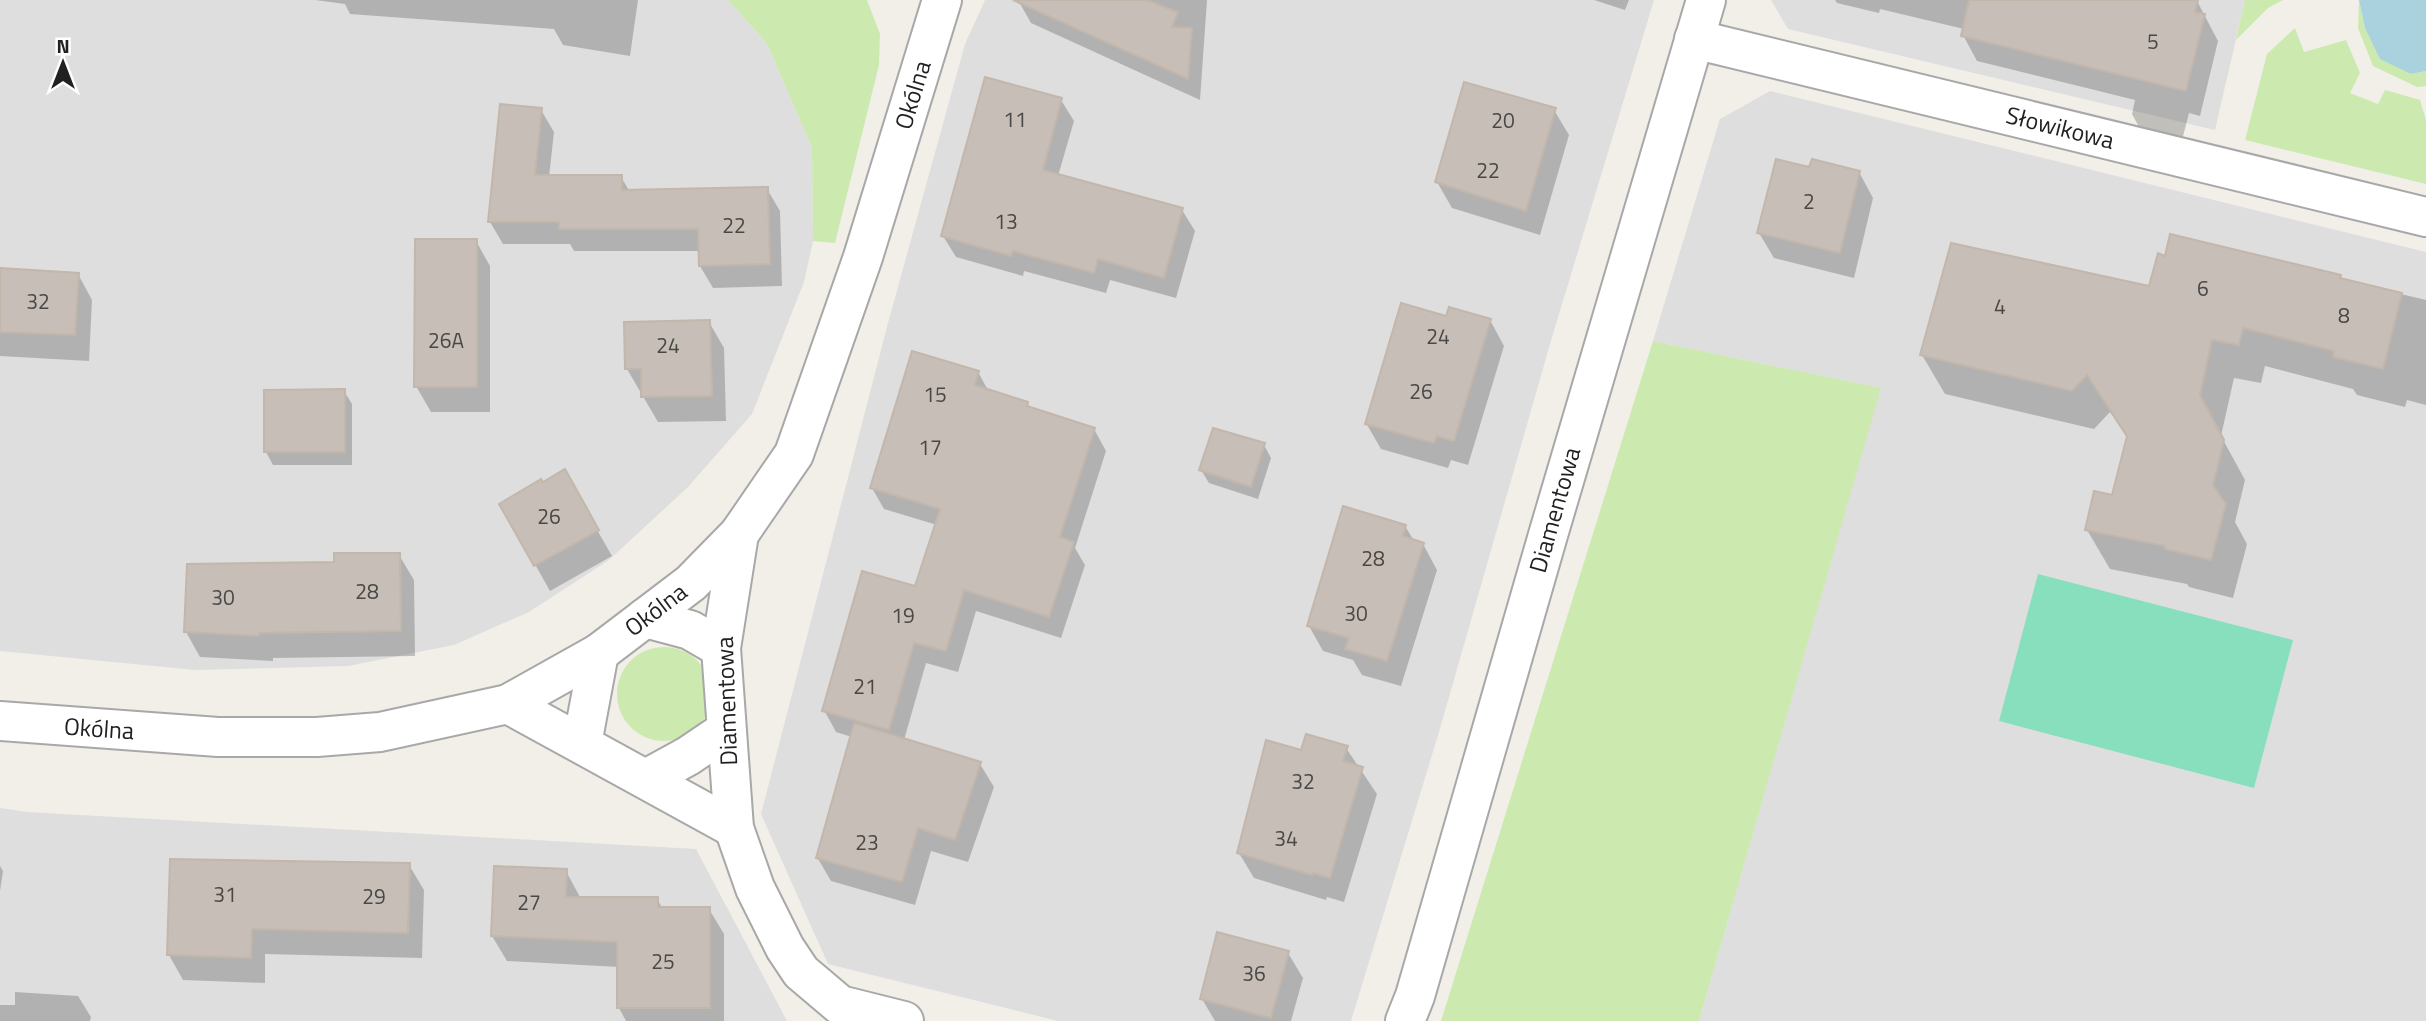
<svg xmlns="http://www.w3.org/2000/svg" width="2426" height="1021" font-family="'Titillium Web',sans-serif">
<rect width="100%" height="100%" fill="#f1efe8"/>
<g fill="#dfdede">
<path d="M 0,0 L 728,0 L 767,44 L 812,148 L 813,241 L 804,282 L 752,414 L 688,487 L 609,560 L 529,612 L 454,645 L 348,666 L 195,670 L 0,651 Z"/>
<path d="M 985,0 L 1654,0 L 1550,344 L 1439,732 L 1351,1021 L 1058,1021 L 828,964 L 761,814 L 888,323 L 965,44 Z"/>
<path d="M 1771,0 L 2245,0 L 2215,130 L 1788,29 Z"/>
<path d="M 1770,91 L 2426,252 L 2426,1021 L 1699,1021 L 1880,388 L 1653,341 L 1720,119 Z"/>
<path d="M 0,808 L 27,812 L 696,849 L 787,1021 L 0,1021 Z"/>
</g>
<g fill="#cceab0">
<path d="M 728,0 L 867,0 L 880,34 L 879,65 L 835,243 L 813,241 L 812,148 L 767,44 Z"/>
<path d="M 2245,0 L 2283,0 L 2268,8 L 2236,40 Z"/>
<path d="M 2359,0 L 2365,28 L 2411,74 L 2426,71 L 2426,86 L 2417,87 L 2373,66 L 2358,28 Z"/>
<path d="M 2295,28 L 2304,52 L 2346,40 L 2360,73 L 2350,93 L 2378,104 L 2385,90 L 2420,100 L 2426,120 L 2426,184 L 2245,140 L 2267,54 Z"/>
<path d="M 1653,341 L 1881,388 L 1699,1021 L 1441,1021 Z"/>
<circle cx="664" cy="694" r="47"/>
</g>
<path fill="#88dfbe" d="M 2038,574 L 2293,640 L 2254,788 L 1999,721 Z"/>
<path fill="#aad2de" d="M 2359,0 L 2426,0 L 2426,71 L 2411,74 L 2380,59 L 2365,28 Z"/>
<g fill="#0003">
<path d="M 315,0 L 638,0 L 630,56 L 563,45 L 554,29 L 350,14 L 345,4 Z"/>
<path d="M 1018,0 L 1207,0 L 1200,100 L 1031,23 Z"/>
<path d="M 1594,0 L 1629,0 L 1625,10 Z"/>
<path d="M 1835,0 L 2194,0 L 2197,1 L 2218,41 L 2200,116 L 2189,113 L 2180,148 L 2146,140 L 2132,114 L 2135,100 L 1977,61 L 1963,35 L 1964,29 L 1880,9 L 1879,13 L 1837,3 Z"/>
<path d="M 1061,100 L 1074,121 L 1058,176 L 1182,210 L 1195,231 L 1176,298 L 1110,280 L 1106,293 L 1024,271 L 1023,276 L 956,257 L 943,236 Z"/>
<path d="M 541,110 L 554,132 L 549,177 L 621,177 L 630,192 L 767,189 L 780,211 L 782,286 L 713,288 L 700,266 L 700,251 L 574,251 L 570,244 L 503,244 L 490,222 Z"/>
<path d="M 1554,110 L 1569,135 L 1540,235 L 1452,208 L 1437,182 Z"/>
<path d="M 1811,170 L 1859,172 L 1873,198 L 1854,278 L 1774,258 L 1759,233 Z"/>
<path d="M 476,241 L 490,266 L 490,412 L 431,412 L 416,386 Z"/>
<path d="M 0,270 L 78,274 L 92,300 L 89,361 L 0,356 Z"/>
<path d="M 2340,276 L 2342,280 L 2426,300 L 2426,405 L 2407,400 L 2405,407 L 2357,395 L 2353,389 L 2265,366 L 2261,383 L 2234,378 L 2221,436 L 2245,480 L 2235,522 L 2247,544 L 2233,598 L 2189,587 L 2187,584 L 2110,569 L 2087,530 L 2113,497 L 2128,439 L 2110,412 L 2094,429 L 1945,394 L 1922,355 L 2150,288 Z"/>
<path d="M 1447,318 L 1490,320 L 1504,346 L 1468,465 L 1451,460 L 1448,468 L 1381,449 L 1366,423 Z"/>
<path d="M 709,322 L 724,348 L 726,421 L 658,422 L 627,369 Z"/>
<path d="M 978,372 L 989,392 L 1027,403 L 1031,409 L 1094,429 L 1106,451 L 1075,548 L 1085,565 L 1061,638 L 976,611 L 958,672 L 926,663 L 904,740 L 980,764 L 994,787 L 968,862 L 931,851 L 915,905 L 831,881 L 817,857 L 852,737 L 836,732 L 824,710 L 917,588 L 937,525 L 884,509 L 872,488 Z"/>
<path d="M 344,391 L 352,404 L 352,465 L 273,465 L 266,452 Z"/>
<path d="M 1264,445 L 1271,458 L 1258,499 L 1209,483 L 1201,470 Z"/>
<path d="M 564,472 L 612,556 L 550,591 L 501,504 Z"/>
<path d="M 1405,526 L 1414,541 L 1423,544 L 1437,570 L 1401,686 L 1362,675 L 1353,660 L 1323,651 L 1309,626 Z"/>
<path d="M 399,555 L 414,580 L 415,656 L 273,658 L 273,661 L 200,657 L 186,632 L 336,564 Z"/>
<path d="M 1346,748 L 1377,794 L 1344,902 L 1327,897 L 1326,900 L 1254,878 L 1239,853 L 1303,752 Z"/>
<path d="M 409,865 L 424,890 L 422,958 L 265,954 L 265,983 L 183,980 L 169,955 Z"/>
<path d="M 0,866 L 3,871 L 0,891 Z"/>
<path d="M 566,871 L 581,899 L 657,899 L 663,909 L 709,909 L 724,934 L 724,1021 L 626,1021 L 619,1008 L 619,967 L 507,961 L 492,936 Z"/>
<path d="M 1288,953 L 1303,978 L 1291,1021 L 1215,1021 L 1202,999 Z"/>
<path d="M 15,992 L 78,996 L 91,1017 L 90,1021 L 0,1021 L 0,1005 L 15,1005 Z"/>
</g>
<g fill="#c6beb7" stroke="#c3b6ab" stroke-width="2">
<path d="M 1013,0 L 1147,0 L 1178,12 L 1172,27 L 1192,28 L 1188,79 Z"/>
<path d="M 1969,0 L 2198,0 L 2195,12 L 2205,14 L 2186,91 L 1961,36 Z"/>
<path d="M 985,77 L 1062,98 L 1043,170 L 1183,208 L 1164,278 L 1098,259 L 1094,273 L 1013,251 L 1011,256 L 941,236 Z"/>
<path d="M 1464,82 L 1556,108 L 1526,211 L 1435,182 Z"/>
<path d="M 500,104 L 542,108 L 535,175 L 622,175 L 622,190 L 768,187 L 770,264 L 699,266 L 698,229 L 559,229 L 559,222 L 488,222 Z"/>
<path d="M 1776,159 L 1809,167 L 1812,159 L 1860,171 L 1840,253 L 1757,233 Z"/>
<path d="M 2170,234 L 2341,275 L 2340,278 L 2402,293 L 2383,369 L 2333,357 L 2334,351 L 2243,328 L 2239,345 L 2212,340 L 2200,395 L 2224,440 L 2213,485 L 2226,504 L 2211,560 L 2165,549 L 2165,546 L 2085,530 L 2094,491 L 2112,495 L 2127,436 L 2087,375 L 2072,391 L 1920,355 L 1951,243 L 2149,286 L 2158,253 L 2165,256 Z"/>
<path d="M 415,239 L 477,239 L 477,387 L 414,387 Z"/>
<path d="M 0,268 L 79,273 L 75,335 L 0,332 Z"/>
<path d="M 1401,303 L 1446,316 L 1449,307 L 1491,319 L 1454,441 L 1437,436 L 1434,443 L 1365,424 Z"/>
<path d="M 710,320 L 712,396 L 641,397 L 641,369 L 625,369 L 624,322 Z"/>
<path d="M 912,351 L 979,371 L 975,385 L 1028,402 L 1027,406 L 1095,428 L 1060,537 L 1074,542 L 1049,617 L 964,590 L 946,651 L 914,643 L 889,730 L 822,711 L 862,571 L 915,586 L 940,509 L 870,488 Z"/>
<path d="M 345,389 L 345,452 L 264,452 L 264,390 Z"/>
<path d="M 1213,428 L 1265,443 L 1251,487 L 1199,470 Z"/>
<path d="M 565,469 L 599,530 L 534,566 L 499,504 L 541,479 L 543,482 Z"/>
<path d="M 1343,506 L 1406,525 L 1403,536 L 1424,543 L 1387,661 L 1345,649 L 1349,638 L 1307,626 Z"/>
<path d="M 334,553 L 400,553 L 401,631 L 259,633 L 259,636 L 184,632 L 187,564 L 334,562 Z"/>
<path d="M 854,723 L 981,762 L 955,840 L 918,828 L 902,882 L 816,858 Z"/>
<path d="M 1306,734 L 1348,746 L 1343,761 L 1363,767 L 1330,878 L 1313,873 L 1312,875 L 1237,853 L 1266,740 L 1301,750 Z"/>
<path d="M 170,859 L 410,863 L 408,933 L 252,929 L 251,958 L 167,955 Z"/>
<path d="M 494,866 L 567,869 L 566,897 L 658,897 L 658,907 L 710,907 L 710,1008 L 617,1008 L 617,942 L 491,936 Z"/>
<path d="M 1217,932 L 1289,951 L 1271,1018 L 1200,999 Z"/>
</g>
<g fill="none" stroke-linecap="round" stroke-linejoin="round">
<defs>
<g id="minor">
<path d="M 1694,39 L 2426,217"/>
<path d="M 739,534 L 721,648 L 734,828 L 755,888 L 785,948 L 801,972 L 840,1005 L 904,1021"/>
<path d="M 645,618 L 690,630 L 721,648"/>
<path d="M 508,704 L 734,828"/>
<path d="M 0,721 L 218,737 L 317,737 L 380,732 L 508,704 L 599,653 L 691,583 L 739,534 L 794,454 L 863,257 L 942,0"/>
<path d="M 582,744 L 599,653"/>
<path d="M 646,779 L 688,756 L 725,731"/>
<path d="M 1405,1021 L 1415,996 L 1548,535 L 1706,0"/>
</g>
</defs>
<use href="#minor" stroke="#a8a8a8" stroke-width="42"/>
<use href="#minor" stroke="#fff" stroke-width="38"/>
</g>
<g text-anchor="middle" stroke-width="5" stroke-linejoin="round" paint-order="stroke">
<g font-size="21" fill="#4a4846">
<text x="2153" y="49">5</text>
<text x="1015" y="127">11</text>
<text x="1503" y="128">20</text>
<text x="1488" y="178">22</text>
<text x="1809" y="209">2</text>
<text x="1006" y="229">13</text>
<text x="734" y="233">22</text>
<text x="2203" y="296">6</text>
<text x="38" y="309">32</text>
<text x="2000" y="314">4</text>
<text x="2344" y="323">8</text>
<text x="1438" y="344">24</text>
<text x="446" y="348">26A</text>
<text x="668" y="353">24</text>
<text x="1421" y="399">26</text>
<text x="935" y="402">15</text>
<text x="930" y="455">17</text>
<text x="549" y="524">26</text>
<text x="1373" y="566">28</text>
<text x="367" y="599">28</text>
<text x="223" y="605">30</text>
<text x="1356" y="621">30</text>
<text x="903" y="623">19</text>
<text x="865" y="694">21</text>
<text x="1303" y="789">32</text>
<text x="1286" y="846">34</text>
<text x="867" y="850">23</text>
<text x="225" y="902">31</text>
<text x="374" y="904">29</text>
<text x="529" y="910">27</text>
<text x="663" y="969">25</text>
<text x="1254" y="981">36</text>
</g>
<g font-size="24" fill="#212121" stroke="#fff">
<text transform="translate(913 95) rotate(-73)" y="8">Okólna</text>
<text transform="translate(2060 128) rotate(14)" y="8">Słowikowa</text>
<text transform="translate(1555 510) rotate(-74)" y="8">Diamentowa</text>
<text transform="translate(656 610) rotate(-37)" y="8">Okólna</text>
<text transform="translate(727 701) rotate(-92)" y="8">Diamentowa</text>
<text transform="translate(99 729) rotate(4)" y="8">Okólna</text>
</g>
</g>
<g transform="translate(63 63)" stroke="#ffffff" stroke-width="5" paint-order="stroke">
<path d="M0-5L12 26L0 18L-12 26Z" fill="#212121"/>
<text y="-10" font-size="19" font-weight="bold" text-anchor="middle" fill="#212121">N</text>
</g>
</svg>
